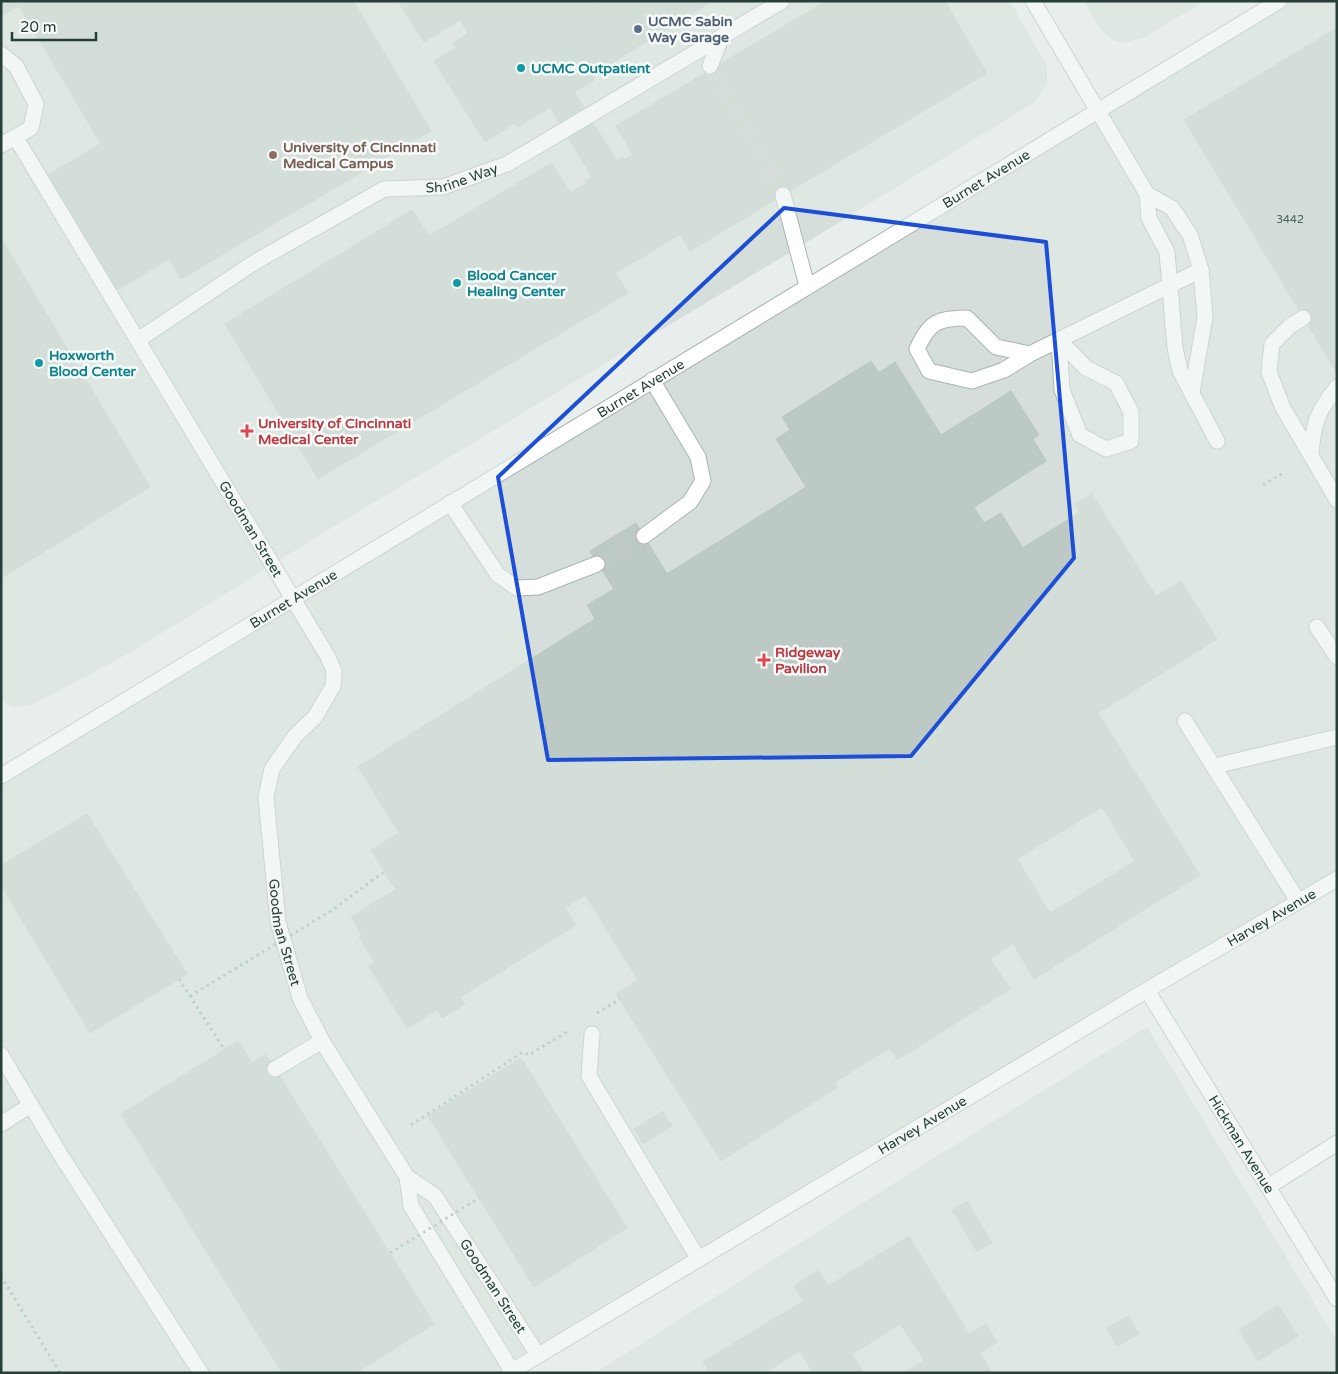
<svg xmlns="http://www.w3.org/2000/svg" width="1338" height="1374" font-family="'Varela Round',sans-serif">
<rect width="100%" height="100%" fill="#e7eeeb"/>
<g fill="#d5deda">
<path d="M 1,1 L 1010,1 L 1047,66 L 1047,84 L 1035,102 L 799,247 L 328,530 L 133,651 L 32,705 L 14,707 L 8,705 L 1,698 Z"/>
<path d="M 1083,1 L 1205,1 L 1143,38 L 1123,43 L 1114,40 L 1101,30 Z"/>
<path d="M 1279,1 L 1337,1 L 1337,879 L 509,1373 L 1,1373 L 1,776 Z"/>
<path d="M 1147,1027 L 1337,1341 L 1337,1373 L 595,1373 L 932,1159 Z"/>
</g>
<g fill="#bcc9c4" stroke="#b9c7c2" fill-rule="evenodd">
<path d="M 1,1 L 353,1 L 431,131 L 181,279 L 19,6 L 1,16 Z"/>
<path d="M 398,1 L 592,1 L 623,56 L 592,76 L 594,80 L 518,127 L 515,123 L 485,142 L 434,61 L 456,48 L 453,43 L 468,33 L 460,20 L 424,42 Z"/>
<path d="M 592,1 L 713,1 L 623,56 Z"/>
<path d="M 826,1 L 945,1 L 987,73 L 690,251 L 616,126 Z"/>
<path d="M 1337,28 L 1337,373 L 1184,120 Z"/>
<path d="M 574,92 L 617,161 L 623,157 L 625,160 L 633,154 L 681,234 L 616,273 L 628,293 L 318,479 L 225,324 L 412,210 L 429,236 L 552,163 L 570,192 L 586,184 L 585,181 L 592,177 L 550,107 Z"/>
<path d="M 100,144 L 169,259 L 117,290 L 48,175 Z"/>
<path d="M 1,238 L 150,487 L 1,578 Z"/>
<path d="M 871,361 L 879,373 L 895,362 L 941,435 L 1011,391 L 1039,435 L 1033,439 L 1046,461 L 974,507 L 984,523 L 1001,513 L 1023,548 L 1010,556 L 1014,562 L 777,710 L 769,696 L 783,687 L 755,643 L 797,617 L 778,586 L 788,580 L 770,552 L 761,558 L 742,527 L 806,487 L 776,439 L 790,430 L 782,417 Z"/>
<path d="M 1092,494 L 1156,596 L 1181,581 L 1217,639 L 1098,713 L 1200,875 L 1034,979 L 1013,944 L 977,967 L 959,937 L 932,954 L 903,907 L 899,910 L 863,854 L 880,844 L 845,788 L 832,797 L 777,710 L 1014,562 L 1010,556 L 1080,512 L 1075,504 ZM 1102,807 L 1135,861 L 1050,913 L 1017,859 Z"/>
<path d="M 636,523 L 667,574 L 595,619 L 587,605 L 614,589 L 590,551 Z"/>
<path d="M 742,527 L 761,558 L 770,552 L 788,580 L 778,586 L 797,617 L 755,643 L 783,687 L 769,696 L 832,797 L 845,788 L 880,844 L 863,854 L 899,910 L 903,907 L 932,954 L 959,937 L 977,967 L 990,958 L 1010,989 L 897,1060 L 890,1048 L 835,1082 L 838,1087 L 721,1161 L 616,994 L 638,980 L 585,895 L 565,908 L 538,865 L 425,936 L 371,850 L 399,833 L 358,767 Z"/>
<path d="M 87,814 L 187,974 L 90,1033 L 1,885 L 1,865 Z"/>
<path d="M 538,865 L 576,925 L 460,997 L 465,1004 L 442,1018 L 437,1010 L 407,1028 L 369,967 L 375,963 L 359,937 L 362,935 L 351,917 L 396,889 L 425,936 Z"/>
<path d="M 238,1041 L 252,1063 L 266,1054 L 434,1324 L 356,1373 L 282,1373 L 121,1114 Z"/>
<path d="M 521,1058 L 627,1228 L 534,1287 L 428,1116 Z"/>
<path d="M 663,1111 L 672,1126 L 643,1144 L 634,1129 Z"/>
<path d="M 967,1201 L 992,1243 L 977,1252 L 952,1210 Z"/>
<path d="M 909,1236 L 969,1334 L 986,1324 L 997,1342 L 980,1353 L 992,1373 L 905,1373 L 924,1360 L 900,1324 L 852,1354 L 864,1373 L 813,1373 L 800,1351 L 764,1373 L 710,1373 L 703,1362 L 803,1301 L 794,1286 L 818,1270 L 828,1286 Z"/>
<path d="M 1278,1305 L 1298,1336 L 1258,1361 L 1239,1330 Z"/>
<path d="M 1128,1316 L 1139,1334 L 1117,1346 L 1107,1328 Z"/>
</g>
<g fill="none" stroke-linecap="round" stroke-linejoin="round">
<g stroke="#c0cbc7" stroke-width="15" stroke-dasharray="15 8" stroke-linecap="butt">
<path d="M 710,66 L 783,195"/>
<path d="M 597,564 L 644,536"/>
</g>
<defs>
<g id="minor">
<path d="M 1033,1 L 1147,194 L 1149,218 L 1167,252 L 1175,348 L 1180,371 L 1217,441"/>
<path d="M 1,54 L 16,66 L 36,104 L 31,128 L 1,145"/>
<path d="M 710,66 L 722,36"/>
<path id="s1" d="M 16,138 L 328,657 L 334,671 L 333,686 L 315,717 L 295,736 L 272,769 L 266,797 L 278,922 L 300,998 L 322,1041 L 407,1177 L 411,1206 L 512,1371"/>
<path d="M 1147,194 L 1172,208 L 1190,235 L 1201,270 L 1205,317 L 1192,392"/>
<path d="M 783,195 L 807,286"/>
<path d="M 1303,318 L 1290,326 L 1272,344 L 1269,372 L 1283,408 L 1337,500"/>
<path id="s2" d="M 138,340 L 255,262 L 384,189 L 443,187 L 507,164 L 782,1"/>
<path d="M 1059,340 L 1086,368 L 1116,383 L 1131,412 L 1131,441 L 1106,449 L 1080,435 L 1062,390 Z"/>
<path d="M 1030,354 L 1004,370 L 972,381 L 929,371 L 917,349 C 929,322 938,318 967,318 L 996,347 L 1030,354 L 1201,270"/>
<path d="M 1311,455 C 1313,424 1317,412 1337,387"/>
<path d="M 450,503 L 498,575 L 517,588 L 538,587 L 597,564"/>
<path d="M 644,536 L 690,502 L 703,481 L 698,457 L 652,380"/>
<path d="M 1317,627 L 1337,657"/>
<path d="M 1185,721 L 1298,901"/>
<path d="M 1215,766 L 1337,737"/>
<path id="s3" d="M 1,776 L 1279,1"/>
<path id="s4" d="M 1147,990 L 1337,1299"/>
<path d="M 592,1034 L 589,1076 L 698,1258"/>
<path d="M 1,1055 L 60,1154 L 201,1373"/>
<path d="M 275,1069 L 322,1041"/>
<path d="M 1,1124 L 31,1105"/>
<path id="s5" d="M 407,1177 L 435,1196 L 538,1355"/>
<path d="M 1268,1187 L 1337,1143"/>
<path id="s6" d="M 509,1373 L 1147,990 L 1337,879"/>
</g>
</defs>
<use href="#minor" stroke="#a9b6b2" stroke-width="17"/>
<g stroke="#8aafa4" stroke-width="3" stroke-dasharray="2.5 4" stroke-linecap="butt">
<path d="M 1263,485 L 1283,473"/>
<path d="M 179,979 L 224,1049"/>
<path d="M 597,1013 L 620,999"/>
<path d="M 411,1125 L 523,1052 L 529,1055 L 570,1030"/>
<path d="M 1,1276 L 60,1373"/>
</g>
<use href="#minor" stroke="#fff" stroke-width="15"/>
<g stroke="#8aafa4" stroke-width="3" stroke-dasharray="2.5 4" stroke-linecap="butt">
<path d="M 190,996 L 334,909 L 385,871"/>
<path d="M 390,1253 L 479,1198"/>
</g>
</g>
<path d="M0 0H1338V1374H0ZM 784,208 L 1046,242 L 1074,558 L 911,756 L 548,760 L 498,477 Z" fill="#e7eeeb" fill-opacity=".55" fill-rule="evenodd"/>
<path fill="none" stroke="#1d4ed8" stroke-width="4" stroke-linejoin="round" d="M 784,208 L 1046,242 L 1074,558 L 911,756 L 548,760 L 498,477 Z"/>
<circle fill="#5c6f8a" stroke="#f7fbf9" stroke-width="2" cx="638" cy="29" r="5"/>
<g fill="#0f9aa8" stroke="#f7fbf9" stroke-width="2">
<circle cx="521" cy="68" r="5"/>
<circle cx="457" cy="283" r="5"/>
<circle cx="39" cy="363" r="5"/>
</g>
<circle fill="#8d6e63" stroke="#f7fbf9" stroke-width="2" cx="273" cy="155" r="5"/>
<g fill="#e0444e" stroke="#f7fbf9" stroke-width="2">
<path d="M244.5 423.5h5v5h5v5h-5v5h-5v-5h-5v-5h5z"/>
<path d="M761.5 652.5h5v5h5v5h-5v5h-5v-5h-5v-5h5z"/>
</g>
<g text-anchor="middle" stroke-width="5" stroke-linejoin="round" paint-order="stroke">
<g font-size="11" fill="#4c625c">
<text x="1290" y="223">3442</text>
</g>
<g font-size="14" font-weight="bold" fill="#4e5e75" stroke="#f7fbf9" text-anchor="start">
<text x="648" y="26">UCMC Sabin<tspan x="648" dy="16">Way Garage</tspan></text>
</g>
<g font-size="14" font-weight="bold" fill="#0d838f" stroke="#f7fbf9" text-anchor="start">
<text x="531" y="73">UCMC Outpatient</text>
<text x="467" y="280">Blood Cancer<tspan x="467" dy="16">Healing Center</tspan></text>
<text x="49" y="360">Hoxworth<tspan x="49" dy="16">Blood Center</tspan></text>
</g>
<g font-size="14" font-weight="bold" fill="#785e54" stroke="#f7fbf9" text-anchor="start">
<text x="283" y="152">University of Cincinnati<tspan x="283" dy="16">Medical Campus</tspan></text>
</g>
<g font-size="14" fill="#263f39" stroke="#f7fbf9">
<text dy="5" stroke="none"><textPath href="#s2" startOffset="368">Shrine Way</textPath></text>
<text dy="5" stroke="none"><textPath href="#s3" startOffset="1152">Burnet Avenue</textPath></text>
<text dy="5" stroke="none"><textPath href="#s3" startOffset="748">Burnet Avenue</textPath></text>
<text dy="5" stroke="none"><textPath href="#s1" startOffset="456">Goodman Street</textPath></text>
<text dy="5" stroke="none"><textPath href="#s3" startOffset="342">Burnet Avenue</textPath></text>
<text dy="5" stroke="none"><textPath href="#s6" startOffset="888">Harvey Avenue</textPath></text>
<text dy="5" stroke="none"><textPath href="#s1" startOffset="905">Goodman Street</textPath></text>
<text dy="5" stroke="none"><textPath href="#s6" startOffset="482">Harvey Avenue</textPath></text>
<text dy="5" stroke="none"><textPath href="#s4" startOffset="181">Hickman Avenue</textPath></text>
<text dy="5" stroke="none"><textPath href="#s5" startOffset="141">Goodman Street</textPath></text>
</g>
<g font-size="14" font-weight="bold" fill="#be3a42" stroke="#f7fbf9" text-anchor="start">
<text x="258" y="428">University of Cincinnati<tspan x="258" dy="16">Medical Center</tspan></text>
<text x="775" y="657">Ridgeway<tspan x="775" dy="16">Pavilion</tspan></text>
</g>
</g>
<rect width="1338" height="1374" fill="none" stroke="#263f39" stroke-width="5"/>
<path d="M12 32v8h84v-8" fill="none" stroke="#263f39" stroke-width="2.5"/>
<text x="20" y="32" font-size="15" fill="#263f39" stroke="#f7fbf9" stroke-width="4" paint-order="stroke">20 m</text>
</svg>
